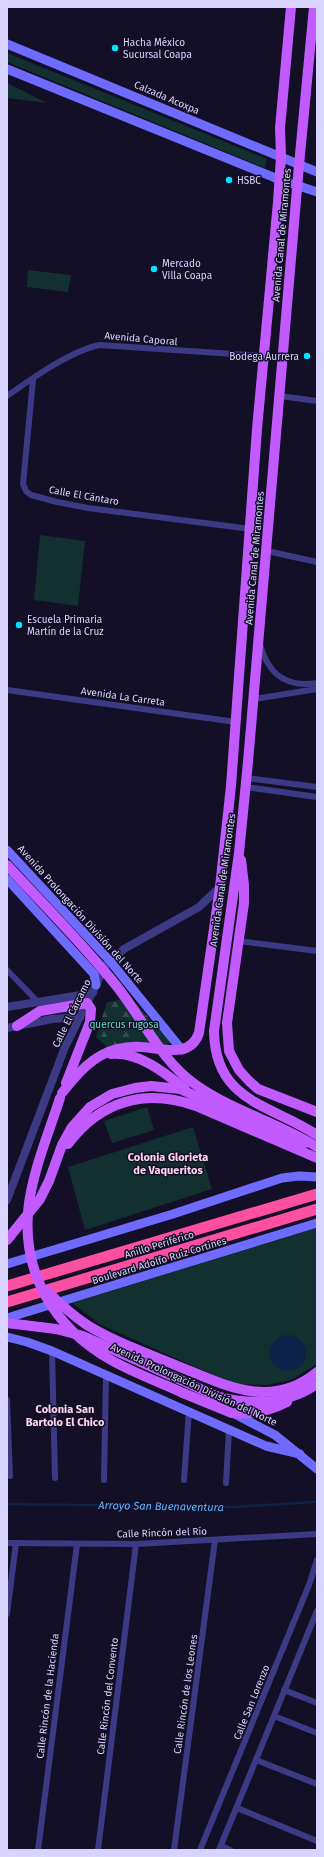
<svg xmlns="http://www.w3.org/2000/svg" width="324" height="1857" font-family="'Fira Sans',sans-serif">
<defs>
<pattern id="forest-firs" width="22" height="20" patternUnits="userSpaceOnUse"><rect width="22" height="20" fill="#12302f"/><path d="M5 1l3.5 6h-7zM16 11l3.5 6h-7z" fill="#344d4e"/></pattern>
</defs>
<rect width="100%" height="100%" fill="#130f26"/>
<g fill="#12302f">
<path d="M 7,53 L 267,159 L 265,168 L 7,62 Z"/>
<path d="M 7,83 L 47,103 L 7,98 Z"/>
<path d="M 28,270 L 71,275 L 68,292 L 27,287 Z"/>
<path d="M 40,535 L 85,541 L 78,606 L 34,600 Z"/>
<path d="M 147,1107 L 154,1130 L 112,1143 L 104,1121 Z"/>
<path d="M 193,1127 L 212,1189 L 85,1230 L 68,1167 Z"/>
<path d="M 317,1228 L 317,1364 L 291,1380 L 267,1385 L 234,1384 L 101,1325 L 72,1303 Z"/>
</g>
<path fill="url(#forest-firs)" d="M 130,998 L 172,1042 L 164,1046 L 108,1048 L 96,1037 L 107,1002 Z"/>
<circle fill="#0c2248" cx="288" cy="1353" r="18"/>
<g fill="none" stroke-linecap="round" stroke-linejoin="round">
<path stroke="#0c2248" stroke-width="2.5" d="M 7,1504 L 233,1507 L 315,1502"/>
<g stroke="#3d3a85" stroke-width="6">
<path d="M 33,380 L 23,484 L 26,491 L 31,495 L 57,502 L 88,508 L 251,529"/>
<path d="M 7,396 C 31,379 72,350 100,345 L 264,356"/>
<path d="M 280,396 L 317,401"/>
<path d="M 267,551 L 317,562"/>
<path d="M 260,644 C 268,674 286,688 317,683"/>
<path d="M 7,690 L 236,722"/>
<path d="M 254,699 L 317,689"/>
<path d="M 247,778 L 317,787"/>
<path d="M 246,787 L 317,797"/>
<path d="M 239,941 L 317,951"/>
<path d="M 7,970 L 37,1001"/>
<path d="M 52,1351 L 55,1478"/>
<path d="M 7,1400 L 10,1476"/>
<path d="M 104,1480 L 106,1376"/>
<path d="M 184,1480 L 189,1411"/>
<path d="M 226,1483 L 229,1430"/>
<path d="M 7,1543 L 136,1544 L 317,1534"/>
<path d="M 7,1614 L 16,1543"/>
<path d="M 284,1690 L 317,1703"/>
<path d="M 274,1716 L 317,1733"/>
<path d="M 256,1760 L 317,1784"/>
<path d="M 237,1808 L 317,1841"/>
<path d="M 221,1846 L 230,1850"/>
<path d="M 38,1850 L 77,1544"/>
<path d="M 98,1850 L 136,1544"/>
<path d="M 174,1850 L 215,1540"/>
<path d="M 200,1850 L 309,1585 L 317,1560"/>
<path d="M 219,1850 L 317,1611"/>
</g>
<g stroke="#3d3a85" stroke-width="8">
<path d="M 7,1007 L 93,993"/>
<path d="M 7,1028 L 52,1019 L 80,1017"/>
<path d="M 7,1200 L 65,1047 L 106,965 L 124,949 L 199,907 L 220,887"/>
</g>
<g stroke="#6f6bff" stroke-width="9">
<path d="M 7,44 L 317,172"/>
<path d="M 7,69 L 278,179 L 317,192"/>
<path d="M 7,850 L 110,961 L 182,1050"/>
<path d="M 7,879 L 94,974 L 96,985"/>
<path d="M 7,1264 L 173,1214 L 282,1178 L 299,1176 L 317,1177"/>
<path d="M 7,1318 L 317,1223"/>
<path d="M 7,1337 L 27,1342 L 52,1351 L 266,1446 L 300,1454"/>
<path d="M 233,1413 L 275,1435 L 317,1469"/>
</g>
<g stroke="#c25bff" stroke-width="10">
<path d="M 314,7 L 299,165 L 248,762 L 239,853 L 214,1031 C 215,1102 270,1104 317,1135"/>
<path d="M 241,860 L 244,885 L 244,903 L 227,1023 L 229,1051 L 239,1070 L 249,1081 L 258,1089 L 317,1112"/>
<path d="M 17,1026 L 40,1011 L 87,1003 L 91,1009 L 90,1022 L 66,1083"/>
<path d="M 111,1054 C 139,1052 164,1072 185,1089"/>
<path d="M 62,1093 C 77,1074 93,1055 117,1049 C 125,1047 133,1046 142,1047 C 162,1048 190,1059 199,1033 L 220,887 L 231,786 L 257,429 L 278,202 L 281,157 L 280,128 L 291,7"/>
<path d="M 68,1144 C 100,1101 145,1088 196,1106 L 317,1158"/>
<path d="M 7,1240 L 40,1199 L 49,1181 L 62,1145 L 72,1127 L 90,1107 L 112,1094 L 135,1088 L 151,1086 L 180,1089 L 296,1141 L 305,1143"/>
<path d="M 7,1323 L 56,1329 L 83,1336 L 216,1396 C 250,1405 287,1405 317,1384"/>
<path d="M 190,1371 C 233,1389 275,1407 317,1372"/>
<path d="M 183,1393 L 232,1413 C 251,1415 269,1411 287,1402"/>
</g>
<g stroke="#ff4fa3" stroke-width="11">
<path d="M 7,1286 L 317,1194"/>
<path d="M 7,1302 L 317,1209"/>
</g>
<g stroke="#c25bff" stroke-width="10">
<path d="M 7,865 C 43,904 81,942 115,984 C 142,1017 160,1060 196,1085 C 233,1111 279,1123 317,1147"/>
<path d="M 60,1098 C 49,1132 34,1168 29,1203 C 20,1271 53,1327 111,1360 C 134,1373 159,1382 183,1393"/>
<path d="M 47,1291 C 59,1303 72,1315 87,1325 C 118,1344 155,1356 190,1371"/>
</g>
</g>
<g fill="#00e5ff" stroke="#130f26" stroke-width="1.5">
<circle cx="115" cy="48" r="4"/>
<circle cx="229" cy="180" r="4"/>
<circle cx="154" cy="269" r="4"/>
<circle cx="307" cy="356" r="4"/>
<circle cx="19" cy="625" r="4"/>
</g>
<g text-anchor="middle" stroke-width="3" stroke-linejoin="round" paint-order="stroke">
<g font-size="10" fill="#d9d4ff" stroke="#130f26" text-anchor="start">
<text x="123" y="46">Hacha México<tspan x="123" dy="12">Sucursal Coapa</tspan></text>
<text x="237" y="184">HSBC</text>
<text x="162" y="267">Mercado<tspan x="162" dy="12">Villa Coapa</tspan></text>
<text x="299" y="360" text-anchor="end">Bodega Aurrera</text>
<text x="27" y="623">Escuela Primaria<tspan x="27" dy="12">Martín de la Cruz</tspan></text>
</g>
<g font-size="10" fill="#d9d4ff" stroke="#130f26">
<text transform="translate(167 97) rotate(23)" y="4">Calzada Acoxpa</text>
<text transform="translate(281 235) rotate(-85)" y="4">Avenida Canal de Miramontes</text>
<text transform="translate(141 338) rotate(5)" y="4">Avenida Caporal</text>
<text transform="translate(84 495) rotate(10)" y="4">Calle El Cántaro</text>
<text transform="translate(254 558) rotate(-85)" y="4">Avenida Canal de Miramontes</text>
<text transform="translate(123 696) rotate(8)" y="4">Avenida La Carreta</text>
<text transform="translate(222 880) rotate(-82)" y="4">Avenida Canal de Miramontes</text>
<text transform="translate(81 914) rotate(48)" y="4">Avenida Prolongación División del Norte</text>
<text transform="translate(71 1013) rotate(-64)" y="4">Calle El Cárcamo</text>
<text transform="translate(159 1244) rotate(-17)" y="4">Anillo Periférico</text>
<text transform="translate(159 1260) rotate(-17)" y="4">Boulevard Adolfo Ruiz Cortines</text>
<text transform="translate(194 1384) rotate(25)" y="4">Avenida Prolongación División del Norte</text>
<text transform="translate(162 1532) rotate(-2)" y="4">Calle Rincón del Río</text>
<text transform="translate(185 1694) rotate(-82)" y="4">Calle Rincón de los Leones</text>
<text transform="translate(47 1696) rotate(-83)" y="4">Calle Rincón de la Hacienda</text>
<text transform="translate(107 1696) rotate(-83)" y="4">Calle Rincón del Convento</text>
<text transform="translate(251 1702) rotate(-68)" y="4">Calle San Lorenzo</text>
</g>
<g font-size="10" fill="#5fe0c0" stroke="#130f26">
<text x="124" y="1028">quercus rugosa</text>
</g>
<g font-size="11" font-weight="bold" fill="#ffd6f0" stroke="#130f26">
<text x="168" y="1161">Colonia Glorieta<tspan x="168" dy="13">de Vaqueritos</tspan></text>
<text x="65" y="1413">Colonia San<tspan x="65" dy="13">Bartolo El Chico</tspan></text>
</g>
<g font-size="11" font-style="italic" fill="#62b6ff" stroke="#130f26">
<text transform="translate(161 1506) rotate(1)" y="4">Arroyo San Buenaventura</text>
</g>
</g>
<rect width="324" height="1857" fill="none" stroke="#d9d4ff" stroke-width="16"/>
</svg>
